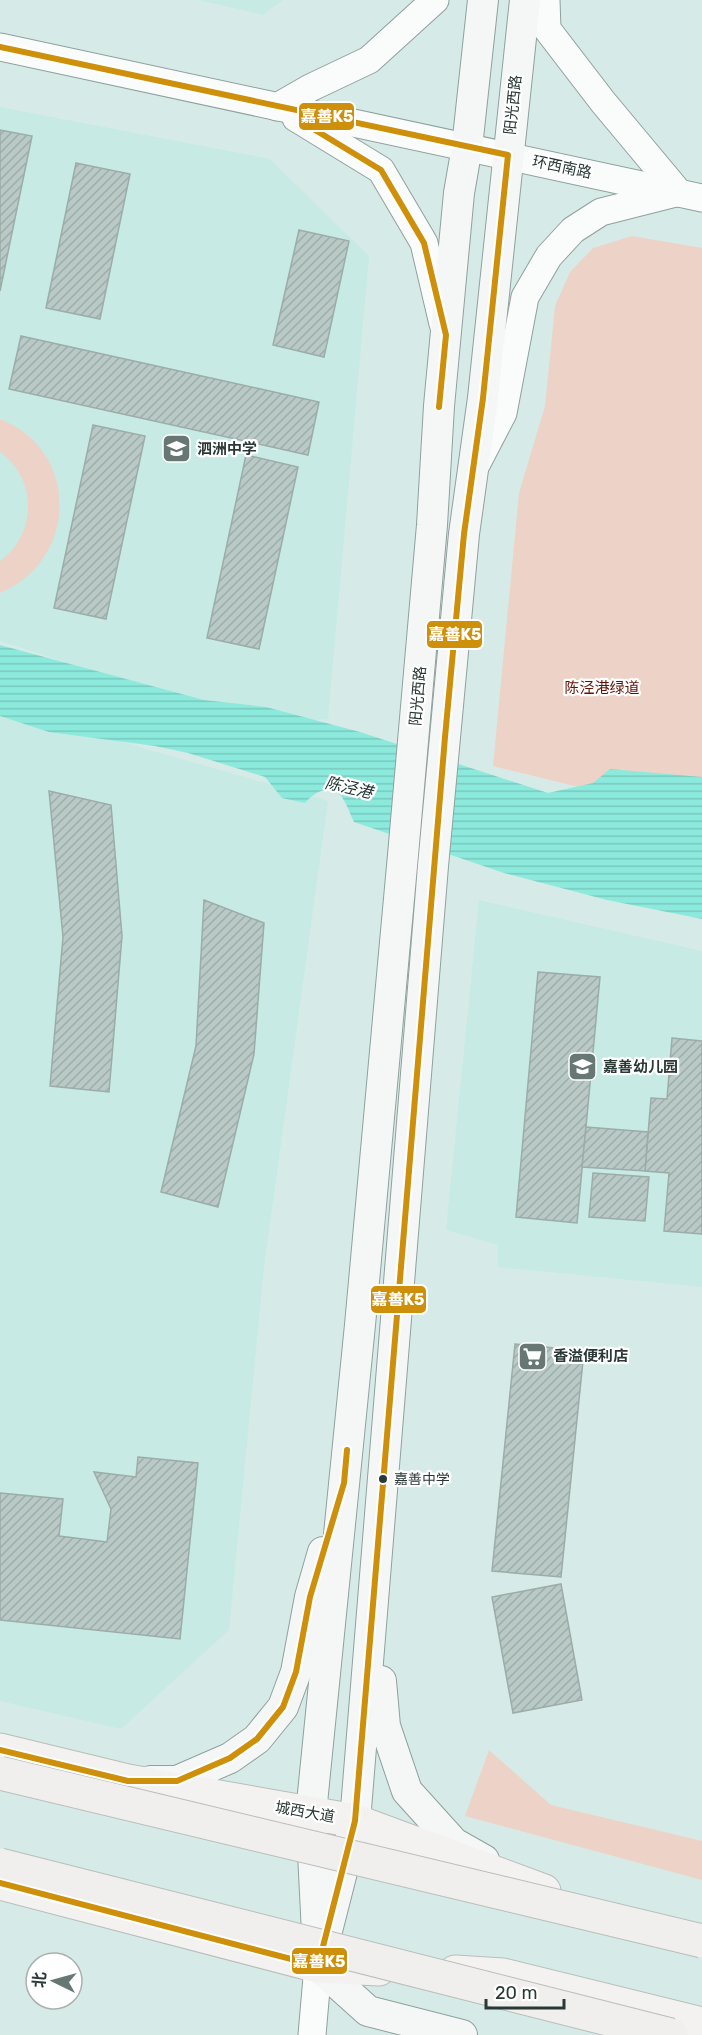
<svg xmlns="http://www.w3.org/2000/svg" width="702" height="2035" font-family="Rubik,'Noto Sans SC',sans-serif">
<defs>
<pattern id="water-rules" width="6" height="5" patternUnits="userSpaceOnUse" patternTransform="scale(1.5)"><rect width="6" height="5" fill="#8ceadd"/><path d="M0 2.5h6" fill="none" stroke="#79c9be"/></pattern>
<pattern id="building-hatch" width="6" height="6" patternUnits="userSpaceOnUse" patternTransform="scale(1.5)"><rect width="6" height="6" fill="#b8c9c6"/><path d="M-1 1l2-2M0 6l6-6M5 7l2-2" fill="none" stroke="#9eadab"/></pattern>
</defs>
<rect width="100%" height="100%" fill="#d6ebe7"/>
<g fill="#c7eae4">
<path d="M 199,0 L 283,0 L 263,15 Z"/>
<path d="M 0,107 L 270,159 L 369,256 L 328,719 L 261,725 L 0,641 Z"/>
<path d="M 0,707 L 328,801 L 264,1267 L 229,1630 L 121,1729 L 0,1701 Z"/>
<path d="M 479,900 L 702,951 L 702,1287 L 498,1267 L 498,1245 L 446,1230 Z"/>
</g>
<g fill="#edd2c8">
<path d="M 632,236 L 702,248 L 702,817 L 493,766 L 519,493 L 545,406 L 555,306 L 570,272 L 593,248 Z"/>
<path d="M 0,419 C 81,451 78,560 0,593 L 0,561 C 37,534 38,479 0,452 Z"/>
<path d="M 489,1750 L 551,1805 L 702,1841 L 702,1880 L 465,1816 Z"/>
</g>
<path fill="url(#water-rules)" d="M 0,645 L 204,700 L 266,707 L 360,732 L 548,793 L 593,783 L 610,769 L 702,777 L 702,919 L 607,900 L 504,873 L 354,822 C 350,814 346,801 340,795 C 328,784 313,793 305,803 L 282,798 L 265,777 L 188,753 L 155,746 L 49,732 L 0,716 Z"/>
<g fill="url(#building-hatch)" stroke="#9caca9" stroke-width="1.5">
<path d="M 0,130 L 32,136 L 0,291 Z"/>
<path d="M 76,163 L 130,174 L 100,319 L 46,308 Z"/>
<path d="M 299,230 L 349,241 L 324,357 L 273,345 Z"/>
<path d="M 21,336 L 319,402 L 308,455 L 9,389 Z"/>
<path d="M 93,425 L 145,436 L 106,619 L 54,608 Z"/>
<path d="M 246,455 L 298,467 L 259,649 L 207,638 Z"/>
<path d="M 49,791 L 111,805 L 122,936 L 109,1092 L 50,1086 L 63,937 Z"/>
<path d="M 204,900 L 264,923 L 254,1054 L 218,1207 L 161,1192 L 196,1046 Z"/>
<path d="M 538,972 L 600,977 L 577,1223 L 516,1217 Z"/>
<path d="M 672,1038 L 702,1041 L 702,1234 L 664,1231 L 669,1173 L 645,1171 L 651,1098 L 667,1099 Z"/>
<path d="M 586,1127 L 648,1132 L 645,1171 L 582,1167 Z"/>
<path d="M 593,1173 L 649,1177 L 645,1221 L 589,1217 Z"/>
<path d="M 515,1344 L 584,1351 L 561,1577 L 492,1571 Z"/>
<path d="M 138,1457 L 198,1463 L 180,1639 L 0,1620 L 0,1493 L 63,1499 L 59,1536 L 107,1542 L 111,1509 L 94,1472 L 136,1477 Z"/>
<path d="M 561,1584 L 582,1700 L 513,1713 L 492,1597 Z"/>
</g>
<g fill="none" stroke-linecap="round" stroke-linejoin="round">
<defs>
<g id="tertiary">
<path d="M 546,0 L 547,29 L 603,102 L 679,193"/>
<path d="M 0,47 L 702,198"/>
<path d="M 277,107 L 310,88 L 369,60 L 435,0"/>
<path d="M 296,118 L 381,170 L 424,243 L 443,324"/>
<path d="M 477,463 L 503,413 L 525,297 L 549,256 L 573,230 L 601,212 L 672,194"/>
<path d="M 312,2035 L 318,1966"/>
</g>
<g id="secondary">
<path d="M 381,1681 L 385,1726 L 407,1791 L 454,1843 L 484,1860"/>
<path d="M 151,1781 L 177,1781 L 230,1758 L 257,1739 L 283,1707 L 296,1672 L 310,1597 L 323,1552"/>
<path d="M 317,1933 L 311,1813 L 360,1325 L 403,855 L 432,525 L 439,406 L 459,193 L 467,147 L 483,0"/>
<path d="M 318,1966 L 355,1821 L 433,866 L 464,534 L 483,398 L 525,0"/>
<path d="M 318,1966 L 368,2011 L 462,2035"/>
</g>
<g id="primary">
<path d="M 0,1750 L 128,1781 L 355,1821 L 544,1891"/>
<path d="M 0,1883 L 318,1966 L 379,1969"/>
<path d="M 455,1972 L 503,1975 L 702,2024"/>
</g>
</defs>
<use href="#tertiary" stroke="#90a09d" stroke-width="29"/>
<use href="#secondary" stroke="#90a09d" stroke-width="32"/>
<use href="#primary" stroke="#b9bdba" stroke-width="35"/>
<use href="#tertiary" stroke="#f9fcfb" stroke-width="27"/>
<use href="#secondary" stroke="#f5f7f6" stroke-width="30"/>
<use href="#primary" stroke="#f3f2f0" stroke-width="33"/>
<defs>
<g id="trunk-bridge">
<path d="M 0,1773 L 702,1941"/>
<path d="M 0,1865 L 671,2035"/>
</g>
</defs>
<use href="#trunk-bridge" stroke="#b9bdba" stroke-width="35" stroke-linecap="butt"/>
<use href="#trunk-bridge" stroke="#f1efed" stroke-width="33"/>
<defs>
<g id="bus-1">
<path d="M 0,47 L 508,155 L 483,398 L 464,534 L 445,737 L 355,1821 L 318,1966 L 0,1883"/>
<path d="M 307,125 L 381,170 L 424,243 L 446,335 L 439,407"/>
<path d="M 0,1750 L 128,1781 L 177,1781 L 230,1758 L 257,1739 L 283,1707 L 296,1672 L 310,1597 L 344,1483 L 347,1450"/>
</g>
</defs>
<use href="#bus-1" stroke="#fff" stroke-width="10"/>
<use href="#bus-1" stroke="#ce900b" stroke-width="6"/>
</g>
<defs>
<symbol id="school-square" viewBox="-11 -11 22 22"><rect x="-9" y="-9" width="18" height="18" rx="4" fill="#667774" stroke="#fff"/><path d="M0-5L7-2L0 1L-7-2ZM-4 1L0 2.5L4 1V4Q0 6-4 4Z" fill="#fff"/></symbol>
<symbol id="supermarket-square" viewBox="-11 -11 22 22"><rect x="-9" y="-9" width="18" height="18" rx="4" fill="#667774" stroke="#fff"/><path d="M-6-5.5h2.5l.6 2H6L4.5 2H-2.5L-4.4-4H-6ZM-1.5 3.2a1.3 1.3 0 1 0 .1 0ZM3 3.2a1.3 1.3 0 1 0 .1 0Z" fill="#fff"/></symbol>
</defs>
<g fill-rule="evenodd">
<use href="#school-square" x="160" y="432" width="33" height="33"/>
<use href="#school-square" x="566" y="1050" width="33" height="33"/>
<use href="#supermarket-square" x="516" y="1340" width="33" height="33"/>
</g>
<circle fill="#2a3936" stroke="#fff" stroke-width="2" cx="383" cy="1479" r="5"/>
<g text-anchor="middle" stroke-width="4.5" stroke-linejoin="round" paint-order="stroke">
<g font-size="14" fill="#2a3936" stroke="#fff" text-anchor="start">
<text x="394" y="1484">嘉善中学</text>
</g>
<g font-size="15" fill="#2a3936" stroke="#fff">
<text transform="translate(513 105) rotate(-84)" y="5">阳光西路</text>
<text transform="translate(562 167) rotate(12)" y="5">环西南路</text>
<text transform="translate(418 696) rotate(-85)" y="5">阳光西路</text>
<text transform="translate(305 1812) rotate(10)" y="5">城西大道</text>
</g>
<g font-size="15" font-weight="bold" fill="#2a3936" stroke="#fff" text-anchor="start">
<text x="197" y="454">泗洲中学</text>
<text x="603" y="1072">嘉善幼儿园</text>
<text x="553" y="1361">香溢便利店</text>
</g>
<g font-size="15" fill="#631204" stroke="#fff">
<text x="602" y="693">陈泾港绿道</text>
</g>
<g font-size="16" font-style="italic" fill="#19302c" stroke="#fff">
<text transform="translate(349 787) rotate(13)" y="6">陈泾港</text>
</g>
</g>
<g stroke="#fff" stroke-width="2">
<rect x="298" y="102" width="57" height="29" rx="6" fill="#ce900b"/>
<rect x="426" y="620" width="57" height="29" rx="6" fill="#ce900b"/>
<rect x="370" y="1285" width="57" height="29" rx="6" fill="#ce900b"/>
<rect x="291" y="1947" width="57" height="28" rx="6" fill="#ce900b"/>
</g>
<g font-size="16" text-anchor="middle" font-weight="bold" fill="#fff">
<text x="327" y="122">嘉善K5</text>
<text x="455" y="640">嘉善K5</text>
<text x="398" y="1305">嘉善K5</text>
<text x="319" y="1967">嘉善K5</text>
</g>
<g transform="translate(54 1981) rotate(275)"><circle r="28" fill="#ffffff" stroke="#aab0af" stroke-width="1.5"/>
<path d="M0-4.5L10 22L0 15L-10 22Z" fill="#667774"/>
<text y="-9" font-size="16" font-weight="bold" text-anchor="middle" fill="#2a3936">北</text>
</g>
<path d="M486 1999v9h78v-9" fill="none" stroke="#2a3936" stroke-width="3"/>
<text x="495" y="1999" font-size="18" fill="#2a3936" stroke="#ffffff" stroke-width="4.5" paint-order="stroke">20 m</text>
</svg>
